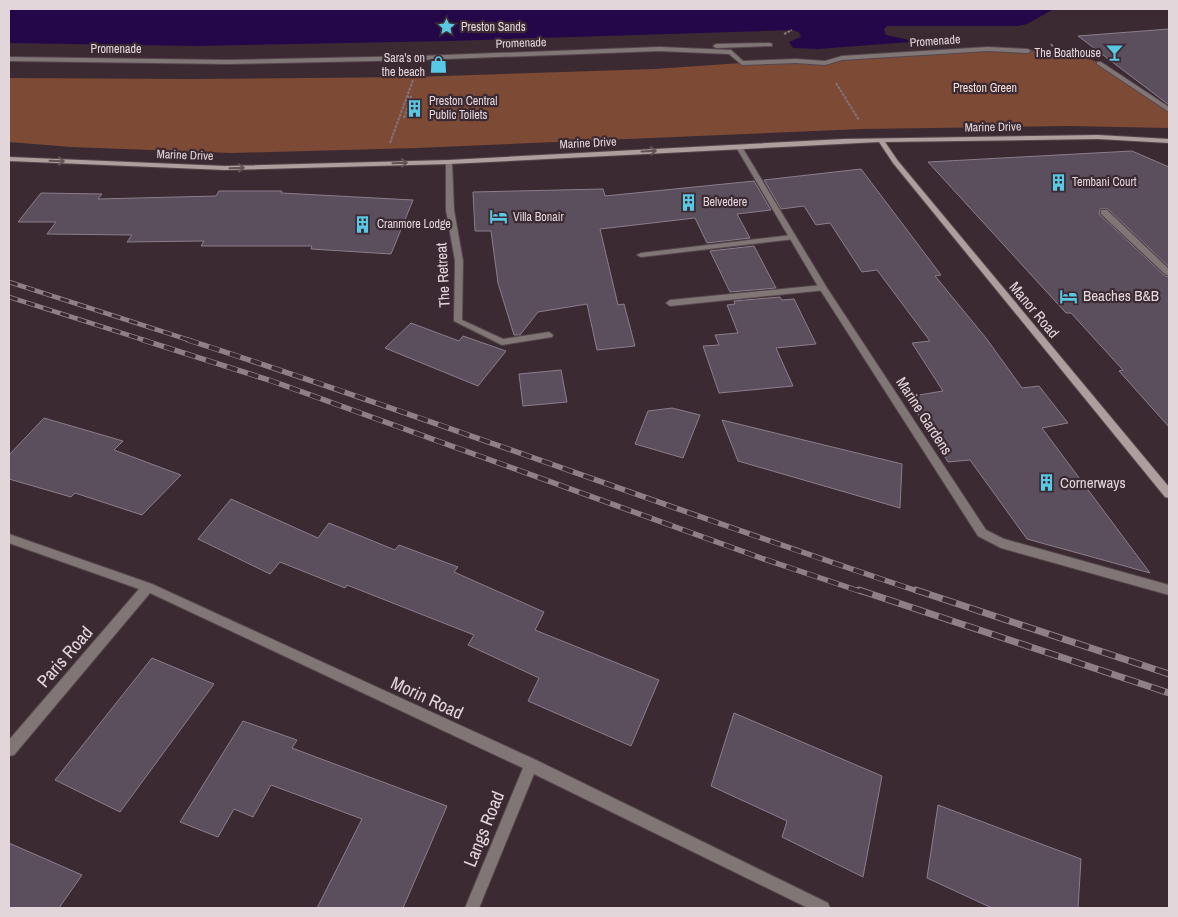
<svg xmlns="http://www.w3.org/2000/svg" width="1178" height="917" font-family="'Archivo Narrow',sans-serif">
<rect width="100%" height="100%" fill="#3b2a32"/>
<path fill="#7d4a36" d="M 988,49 C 1024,50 1066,47 1099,63 C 1120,73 1148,96 1169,110 L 1169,128 L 1068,126 L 862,129 L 417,148 L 232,153 L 71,147 L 9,142 L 9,78 L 190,79 L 414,77 L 654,69 L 742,63 L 796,61 L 824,63 L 842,58 Z"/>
<path fill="#240749" d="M 9,9 L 1054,9 L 1027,24 L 1018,26 L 887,26 L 884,29 L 886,35 L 909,40 L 910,42 L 818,49 L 793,48 L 789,42 L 801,37 L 799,32 L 792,30 L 449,41 L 196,46 L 9,43 Z"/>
<g fill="#5c4f5d" stroke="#8b7d8c">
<path d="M 1169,29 L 1169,105 L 1078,36 Z"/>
<path d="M 1132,151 L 1169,167 L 1169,267 L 1108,209 L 1100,209 L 1099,214 L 1165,276 L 1169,277 L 1169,427 L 1119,371 L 1123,370 L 1071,313 L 1066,313 L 928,162 Z"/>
<path d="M 861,169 L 941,275 L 935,276 L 986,338 L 1022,388 L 1039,386 L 1068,423 L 1042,428 L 1150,573 L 1027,539 L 970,460 L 948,462 L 907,397 L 943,391 L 912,343 L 930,341 L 877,270 L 862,272 L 830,223 L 816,225 L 804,206 L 781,209 L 764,180 Z"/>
<path d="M 754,181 L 771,210 L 737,214 L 750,238 L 707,243 L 695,218 L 600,229 L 618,305 L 624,304 L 635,346 L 597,350 L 587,304 L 538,312 L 520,335 L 514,335 L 498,283 L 491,231 L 475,231 L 473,192 L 603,189 L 605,196 Z"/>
<path d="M 219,191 L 282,191 L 281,193 L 413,200 L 391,254 L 311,249 L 312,246 L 201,246 L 204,241 L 127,242 L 132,235 L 47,234 L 56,222 L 18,222 L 41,193 L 102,194 L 98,199 L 216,196 Z"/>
<path d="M 754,246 L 776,288 L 730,292 L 710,251 Z"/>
<path d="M 780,297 L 782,300 L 794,299 L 816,344 L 776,348 L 793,386 L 719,393 L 703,346 L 719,345 L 715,335 L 738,333 L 727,305 L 735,304 L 734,301 Z"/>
<path d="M 411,323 L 459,341 L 463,336 L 506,351 L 478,386 L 385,348 Z"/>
<path d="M 561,370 L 567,402 L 523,406 L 519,374 Z"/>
<path d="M 672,408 L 700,415 L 683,458 L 635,444 L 648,411 Z"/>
<path d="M 44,418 L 123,441 L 114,450 L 181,475 L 142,515 L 75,493 L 71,497 L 9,479 L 9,455 Z"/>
<path d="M 722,420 L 902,464 L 900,508 L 738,461 Z"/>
<path d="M 231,499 L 318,538 L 329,523 L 395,550 L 399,545 L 458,567 L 454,572 L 544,612 L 535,630 L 659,680 L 631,746 L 528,701 L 539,678 L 468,645 L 474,635 L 347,585 L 345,588 L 280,562 L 270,574 L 198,539 Z"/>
<path d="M 152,658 L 214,684 L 120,812 L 55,780 Z"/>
<path d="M 734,713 L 882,776 L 863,877 L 782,837 L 787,821 L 711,786 Z"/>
<path d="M 243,721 L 297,740 L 292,748 L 447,806 L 403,908 L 317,908 L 362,819 L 271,785 L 253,817 L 234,809 L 218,837 L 180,822 Z"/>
<path d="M 938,805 L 1081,859 L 1078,908 L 992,908 L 927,878 Z"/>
<path d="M 9,843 L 82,875 L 59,908 L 9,908 Z"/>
</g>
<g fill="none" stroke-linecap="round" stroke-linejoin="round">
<defs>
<g id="lane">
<path d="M 1097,62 L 1101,62 L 1169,107 L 1169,112 L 1097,64 Z"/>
<path d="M 1101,210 L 1107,210 L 1169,269 L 1169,275 L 1166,275 L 1101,214 Z"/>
<path d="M 792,235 L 795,235 L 795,239 L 641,257 L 637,255 L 641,253 Z"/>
<path d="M 823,285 L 827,288 L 826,290 L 670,306 L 666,303 L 670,300 Z"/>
</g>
<g id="street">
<path d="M 770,43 L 772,44 L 772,46 L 716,48 L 713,46 L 716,44 Z"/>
<path d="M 659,47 L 731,50 L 743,61 L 796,59 L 825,61 L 842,56 L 988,47 L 1028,49 L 1031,51 L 1028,53 L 988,51 L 842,60 L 825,65 L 796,63 L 742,65 L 729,54 L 659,51 L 419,60 L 227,64 L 9,61 L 9,57 L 227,60 L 419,56 Z"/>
<path d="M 739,145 L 742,147 L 827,288 L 986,530 L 1004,539 L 1169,585 L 1169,595 L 1001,548 L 978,536 L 819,288 L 736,147 Z"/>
<path d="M 449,160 L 452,162 L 454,210 L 463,261 L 462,320 L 503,339 L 549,332 L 553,335 L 552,337 L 502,345 L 454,321 L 455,261 L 446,210 L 446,162 Z"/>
<path d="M 9,534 L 152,584 L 536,760 L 828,903 L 830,908 L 808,908 L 534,774 L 479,908 L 465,908 L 523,768 L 150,593 L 14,755 L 9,756 L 9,740 L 139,589 L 9,543 Z"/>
</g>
<path id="secondary" d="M 1098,135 L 1169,139 L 1169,143 L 1098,139 L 885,142 L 898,161 L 1169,487 L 1169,498 L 1165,497 L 893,163 L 879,142 L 449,164 L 225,170 L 9,161 L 9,157 L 225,166 L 449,160 L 844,139 Z"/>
</defs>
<use href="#lane" stroke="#56464d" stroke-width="2"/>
<use href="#street" stroke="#56464d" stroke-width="2"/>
<use href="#secondary" stroke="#56464d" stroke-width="2"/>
<g stroke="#827379" stroke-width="2" stroke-dasharray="3 1" stroke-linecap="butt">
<path d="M 784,34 L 792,30"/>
<path d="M 1051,44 L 1057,52"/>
<path d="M 1049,52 L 1080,56"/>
<path d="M 836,83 L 859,120"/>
<path d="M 404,118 L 411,97 L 407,97"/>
<path d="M 390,143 L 413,80"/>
</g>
<use href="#lane" fill="#807676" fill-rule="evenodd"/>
<use href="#street" fill="#807676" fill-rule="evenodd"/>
<use href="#secondary" fill="#ae9e9e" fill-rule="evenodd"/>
<defs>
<g id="rail-far2">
<path d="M 9,282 L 192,341"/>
<path d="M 9,297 L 147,341"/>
</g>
<g id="rail-far1">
<path d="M 143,340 L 272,381 L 761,558 L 862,592"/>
<path d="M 188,340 C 434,419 675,511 920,592"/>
</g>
<g id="rail">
<path d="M 859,590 L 1169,693"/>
<path d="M 916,590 L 1169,674"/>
</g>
</defs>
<use href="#rail-far2" stroke="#8f8087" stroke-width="4.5"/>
<use href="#rail-far1" stroke="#8f8087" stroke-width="5.5"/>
<use href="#rail" stroke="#8f8087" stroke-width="7"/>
<use href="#rail-far2" stroke="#3b2a32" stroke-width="3" stroke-dasharray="9" stroke-linecap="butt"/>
<use href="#rail-far1" stroke="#3b2a32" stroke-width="4" stroke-dasharray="11" stroke-linecap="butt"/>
<use href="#rail" stroke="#3b2a32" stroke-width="5" stroke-dasharray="14" stroke-linecap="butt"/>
</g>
<defs><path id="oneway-shaft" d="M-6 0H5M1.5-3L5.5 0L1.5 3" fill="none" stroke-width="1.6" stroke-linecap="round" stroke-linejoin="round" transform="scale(1.25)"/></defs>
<g stroke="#635358">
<use href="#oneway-shaft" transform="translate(649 151) rotate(-3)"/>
<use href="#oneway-shaft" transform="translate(57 161) rotate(2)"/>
<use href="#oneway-shaft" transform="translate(400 163) rotate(-2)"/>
<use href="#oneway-shaft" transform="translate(237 168) rotate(-2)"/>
</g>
<defs>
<symbol id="sight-bare" viewBox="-9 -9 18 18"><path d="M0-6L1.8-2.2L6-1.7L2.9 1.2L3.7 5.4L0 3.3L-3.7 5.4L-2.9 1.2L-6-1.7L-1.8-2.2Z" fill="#59c8e4" stroke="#3b2a32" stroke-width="2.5" paint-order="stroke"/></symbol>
<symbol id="bar-bare" viewBox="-9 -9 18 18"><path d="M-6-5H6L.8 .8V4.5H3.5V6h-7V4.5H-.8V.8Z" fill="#59c8e4" stroke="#3b2a32" stroke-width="2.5" paint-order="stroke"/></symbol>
<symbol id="shop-bare" viewBox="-9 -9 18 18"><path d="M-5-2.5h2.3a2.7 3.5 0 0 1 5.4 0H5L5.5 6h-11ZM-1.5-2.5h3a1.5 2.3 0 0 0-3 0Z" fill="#59c8e4" stroke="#3b2a32" stroke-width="2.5" paint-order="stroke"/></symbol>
<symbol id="building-bare" viewBox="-9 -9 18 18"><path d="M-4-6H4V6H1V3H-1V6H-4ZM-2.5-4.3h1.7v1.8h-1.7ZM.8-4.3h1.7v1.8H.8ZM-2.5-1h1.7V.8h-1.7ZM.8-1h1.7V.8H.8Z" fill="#59c8e4" stroke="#3b2a32" stroke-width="2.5" paint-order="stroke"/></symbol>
<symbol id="hotel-bare" viewBox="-9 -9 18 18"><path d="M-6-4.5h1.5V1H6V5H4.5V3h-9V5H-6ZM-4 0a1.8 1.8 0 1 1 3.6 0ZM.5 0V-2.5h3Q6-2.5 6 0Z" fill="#59c8e4" stroke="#3b2a32" stroke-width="2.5" paint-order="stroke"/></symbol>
</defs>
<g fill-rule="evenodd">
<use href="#sight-bare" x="434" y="14" width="25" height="25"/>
<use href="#bar-bare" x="1102" y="40" width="25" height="25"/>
<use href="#shop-bare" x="426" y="52" width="25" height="25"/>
<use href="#building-bare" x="402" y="96" width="25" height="25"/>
<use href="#building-bare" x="1046" y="170" width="25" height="25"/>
<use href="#building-bare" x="676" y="190" width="25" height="25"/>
<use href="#hotel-bare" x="486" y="204" width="25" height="25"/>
<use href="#building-bare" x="350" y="212" width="25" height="25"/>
<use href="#hotel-bare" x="1056" y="284" width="25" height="25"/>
<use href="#building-bare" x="1034" y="470" width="25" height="25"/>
</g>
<g text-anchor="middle" stroke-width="4.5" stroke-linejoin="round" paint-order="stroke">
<g font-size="12" fill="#e2d6db" stroke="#3b2a32" text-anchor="start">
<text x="461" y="31">Preston Sands</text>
<text x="1101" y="57" text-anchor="end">The Boathouse</text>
<text x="425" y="62" text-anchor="end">Sara's on<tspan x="425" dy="14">the beach</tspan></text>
<text x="429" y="105">Preston Central<tspan x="429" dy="14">Public Toilets</tspan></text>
<text x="1072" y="186">Tembani Court</text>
<text x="703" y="206">Belvedere</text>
<text x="513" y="221">Villa Bonair</text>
<text x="377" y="228">Cranmore Lodge</text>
</g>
<g font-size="12" fill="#e2d6db" stroke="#3b2a32">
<text transform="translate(935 41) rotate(-4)" y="4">Promenade</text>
<text transform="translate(521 43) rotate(-2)" y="4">Promenade</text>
<text x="116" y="53">Promenade</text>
<text transform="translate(993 127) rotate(-1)" y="4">Marine Drive</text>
<text transform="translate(588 143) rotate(-3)" y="4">Marine Drive</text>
<text transform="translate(185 155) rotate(2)" y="4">Marine Drive</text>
</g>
<g font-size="12" fill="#f6dfd6" stroke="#3b2a32">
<text x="985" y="92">Preston Green</text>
</g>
<g font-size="15" fill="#e2d6db" stroke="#3b2a32">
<text transform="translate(443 275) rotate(-93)" y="5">The Retreat</text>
<text transform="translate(1034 310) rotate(50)" y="5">Manor Road</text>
<text transform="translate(924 416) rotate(57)" y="5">Marine Gardens</text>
</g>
<g font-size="15" fill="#e2d6db" stroke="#3b2a32" text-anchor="start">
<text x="1083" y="301">Beaches B&amp;B</text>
<text x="1060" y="488">Cornerways</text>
</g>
<g font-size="18" fill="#e2d6db" stroke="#3b2a32">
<text transform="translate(65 657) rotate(-49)" y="6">Paris Road</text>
<text transform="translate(427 698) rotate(25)" y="6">Morin Road</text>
<text transform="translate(484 829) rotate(-68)" y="6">Langs Road</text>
</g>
</g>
<rect width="1178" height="917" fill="none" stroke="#e2d6db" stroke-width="20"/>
</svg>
